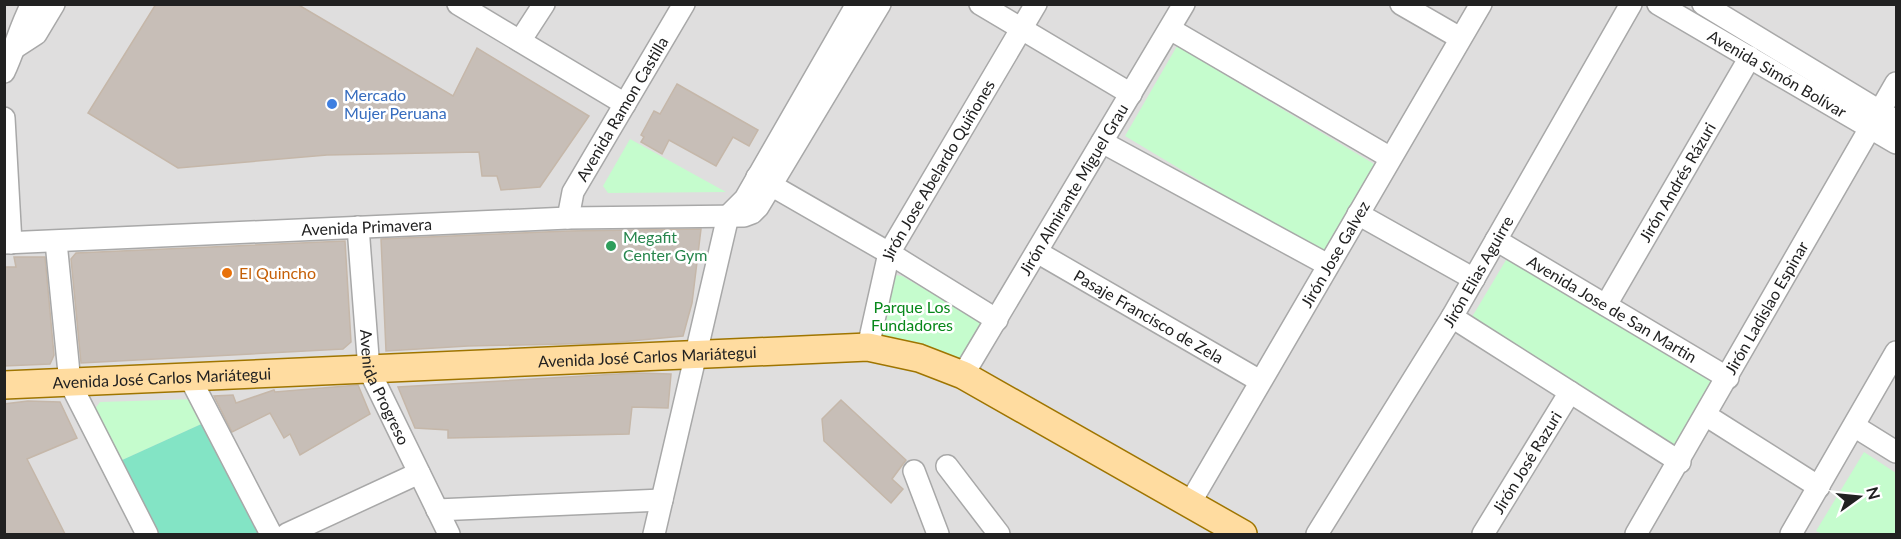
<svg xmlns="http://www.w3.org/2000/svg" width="1901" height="539" font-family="Lato,sans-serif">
<rect width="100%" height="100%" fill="#f2efe8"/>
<rect fill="#dfdede" x="5" y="5" width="1891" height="529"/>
<g fill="#c5fccd">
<path d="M 1177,46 L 1374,164 L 1322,254 L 1125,136 Z"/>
<path d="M 630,139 L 726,192 L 608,193 L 603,186 Z"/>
<path d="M 1509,255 L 1717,381 L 1678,448 L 1469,322 Z"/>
<path d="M 895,275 L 902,276 L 980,321 L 980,333 L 965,359 L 878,338 Z"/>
<path d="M 196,399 L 208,421 L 120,461 L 94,410 L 100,402 Z"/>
<path d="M 1864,452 L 1896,473 L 1896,534 L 1822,534 L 1816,531 Z"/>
</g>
<path fill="#83e4c5" d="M 208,421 L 263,534 L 157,534 L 120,461 Z"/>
<g fill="#c7beb7" stroke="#c5b7a9" stroke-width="1.5">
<path d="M 156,4 L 297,4 L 453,96 L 477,48 L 589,116 L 540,187 L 501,190 L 497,176 L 482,176 L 479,152 L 327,155 L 178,168 L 88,113 Z"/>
<path d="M 677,84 L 758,130 L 749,146 L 733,137 L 716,166 L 669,140 L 662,154 L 641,142 L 644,137 L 641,135 L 654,111 L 660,114 Z"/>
<path d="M 701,229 L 692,303 L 683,336 L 609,343 L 468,346 L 386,351 L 381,239 L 568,231 Z"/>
<path d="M 345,241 L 351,342 L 343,349 L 81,363 L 71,259 L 76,253 Z"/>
<path d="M 14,257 L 45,257 L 54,355 L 50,364 L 4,366 L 4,267 L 16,267 Z"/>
<path d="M 635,373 L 671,374 L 668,408 L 632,407 L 629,434 L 448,438 L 448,430 L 415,428 L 398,387 Z"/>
<path d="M 358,385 L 370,414 L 300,455 L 290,434 L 284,438 L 270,413 L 232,432 L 214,396 L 233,395 L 236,403 L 274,390 L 275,392 Z"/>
<path d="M 841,400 L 906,460 L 892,479 L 903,489 L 891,503 L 824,441 L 822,419 Z"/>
<path d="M 28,401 L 60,402 L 77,438 L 27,459 L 65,534 L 4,534 L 4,404 Z"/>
</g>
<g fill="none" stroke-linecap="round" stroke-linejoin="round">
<defs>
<g id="minor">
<path d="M 458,4 L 625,104"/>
<path d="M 980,4 L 1131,94"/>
<path d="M 1401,4 L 1460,38"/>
<path id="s1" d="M 1658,4 L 1896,143"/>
<path d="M 1703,4 L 1896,121"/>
<path d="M 1170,29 L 1389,157"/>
<path d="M 520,41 L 544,4"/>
<path d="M 16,47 L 36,34 L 54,4"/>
<path d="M 4,72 C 15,49 20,26 32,4"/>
<path d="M 4,118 L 11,243"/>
<path d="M 1102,142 L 1328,265"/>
<path d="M 757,177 L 889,253 L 997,320"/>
<path d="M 1358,214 L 1474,279"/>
<path d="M 728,216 L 745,199 L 857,4"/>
<path id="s2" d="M 568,218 L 573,192 L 684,4"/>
<path id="s3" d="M 358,227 L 369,370 L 449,534"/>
<path id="s4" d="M 1496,240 L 1728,378"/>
<path d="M 56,242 L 70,383 L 147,534"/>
<path id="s5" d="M 4,243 L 568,218 L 744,216 L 752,213 L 758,207 L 880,4"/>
<path id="s6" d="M 1037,252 L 1260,381"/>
<path id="s7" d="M 1606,305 L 1750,57"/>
<path d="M 1452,317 L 1680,462"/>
<path id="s8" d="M 868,347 L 889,253 L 1036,4"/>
<path id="s9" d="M 963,375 L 1184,4"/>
<path d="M 190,378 L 271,534"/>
<path d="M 1707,416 L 1819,487"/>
<path d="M 1854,426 L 1896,452"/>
<path d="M 947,466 L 999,534"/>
<path d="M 914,471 L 938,534"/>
<path id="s10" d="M 1190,503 L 1481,4"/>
<path d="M 437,510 L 662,500"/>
<path d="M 287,534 L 419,473"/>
<path d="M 654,534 L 728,216"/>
<path id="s11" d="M 1317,534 L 1452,317 L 1631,4"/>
<path id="s12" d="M 1483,534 L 1570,392"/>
<path id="s13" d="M 1636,534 L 1896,83"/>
<path d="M 1791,534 L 1896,352"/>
</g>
<g id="major">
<path id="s14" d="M 4,385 L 868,347 L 919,358 L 963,375 L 1243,534"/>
</g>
</defs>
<use href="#minor" stroke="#a8a8a8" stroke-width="24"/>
<use href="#major" stroke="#9f7500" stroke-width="30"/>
<use href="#minor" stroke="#fff" stroke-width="21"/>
<use href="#major" stroke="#ffdca0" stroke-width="27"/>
</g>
<circle fill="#3f7fe0" stroke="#fff" stroke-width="2" cx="332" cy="104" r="6"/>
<circle fill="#2e9e5b" stroke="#fff" stroke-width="2" cx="611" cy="246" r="6"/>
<circle fill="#e8710a" stroke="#fff" stroke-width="2" cx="227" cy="273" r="6"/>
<g text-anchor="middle" stroke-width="5" stroke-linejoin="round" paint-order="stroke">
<g font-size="16" fill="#212121" stroke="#fff">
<text dy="6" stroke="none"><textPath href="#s1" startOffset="138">Avenida Simón Bolívar</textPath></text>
<text dy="6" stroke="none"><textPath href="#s2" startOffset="123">Avenida Ramon Castilla</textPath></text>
<text dy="6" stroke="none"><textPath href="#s8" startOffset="192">Jirón Jose Abelardo Quiñones</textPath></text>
<text dy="6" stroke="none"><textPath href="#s7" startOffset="142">Jirón Andrés Rázuri</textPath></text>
<text dy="6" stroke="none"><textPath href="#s9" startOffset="216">Jirón Almirante Miguel Grau</textPath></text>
<text dy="6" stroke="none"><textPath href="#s5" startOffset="363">Avenida Primavera</textPath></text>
<text dy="6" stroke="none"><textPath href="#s10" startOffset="288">Jirón Jose Galvez</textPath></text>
<text dy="6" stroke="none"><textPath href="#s11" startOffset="308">Jirón Elias Aguirre</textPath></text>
<text dy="6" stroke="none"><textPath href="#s4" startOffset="135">Avenida Jose de San Martin</textPath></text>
<text dy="6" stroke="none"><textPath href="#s13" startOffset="261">Jirón Ladislao Espinar</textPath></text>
<text dy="6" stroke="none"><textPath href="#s6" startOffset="129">Pasaje Francisco de Zela</textPath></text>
<text dy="6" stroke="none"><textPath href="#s14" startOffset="644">Avenida José Carlos Mariátegui</textPath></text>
<text dy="6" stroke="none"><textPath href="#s14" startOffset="158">Avenida José Carlos Mariátegui</textPath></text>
<text dy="6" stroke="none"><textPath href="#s3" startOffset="164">Avenida Progreso</textPath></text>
<text dy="6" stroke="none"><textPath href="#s12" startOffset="84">Jirón José Razuri</textPath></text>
</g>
<g font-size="16" fill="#366cbe" stroke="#fff" text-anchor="start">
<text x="344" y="101">Mercado<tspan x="344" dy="18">Mujer Peruana</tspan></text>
</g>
<g font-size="16" fill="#27864d" stroke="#fff" text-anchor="start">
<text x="623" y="243">Megafit<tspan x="623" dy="18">Center Gym</tspan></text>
</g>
<g font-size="16" fill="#c56008" stroke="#fff" text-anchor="start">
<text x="239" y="279">El Quincho</text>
</g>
<g font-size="16" fill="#07881a" stroke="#fff">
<text x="912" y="313">Parque Los<tspan x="912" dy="18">Fundadores</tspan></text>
</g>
</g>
<rect width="1901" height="539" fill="none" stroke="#212121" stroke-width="12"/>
<g transform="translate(1859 497) rotate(75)" stroke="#ffffff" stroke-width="4.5" paint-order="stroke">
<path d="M0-4.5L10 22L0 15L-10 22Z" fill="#212121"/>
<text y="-9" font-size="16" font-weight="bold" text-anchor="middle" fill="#212121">N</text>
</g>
</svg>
